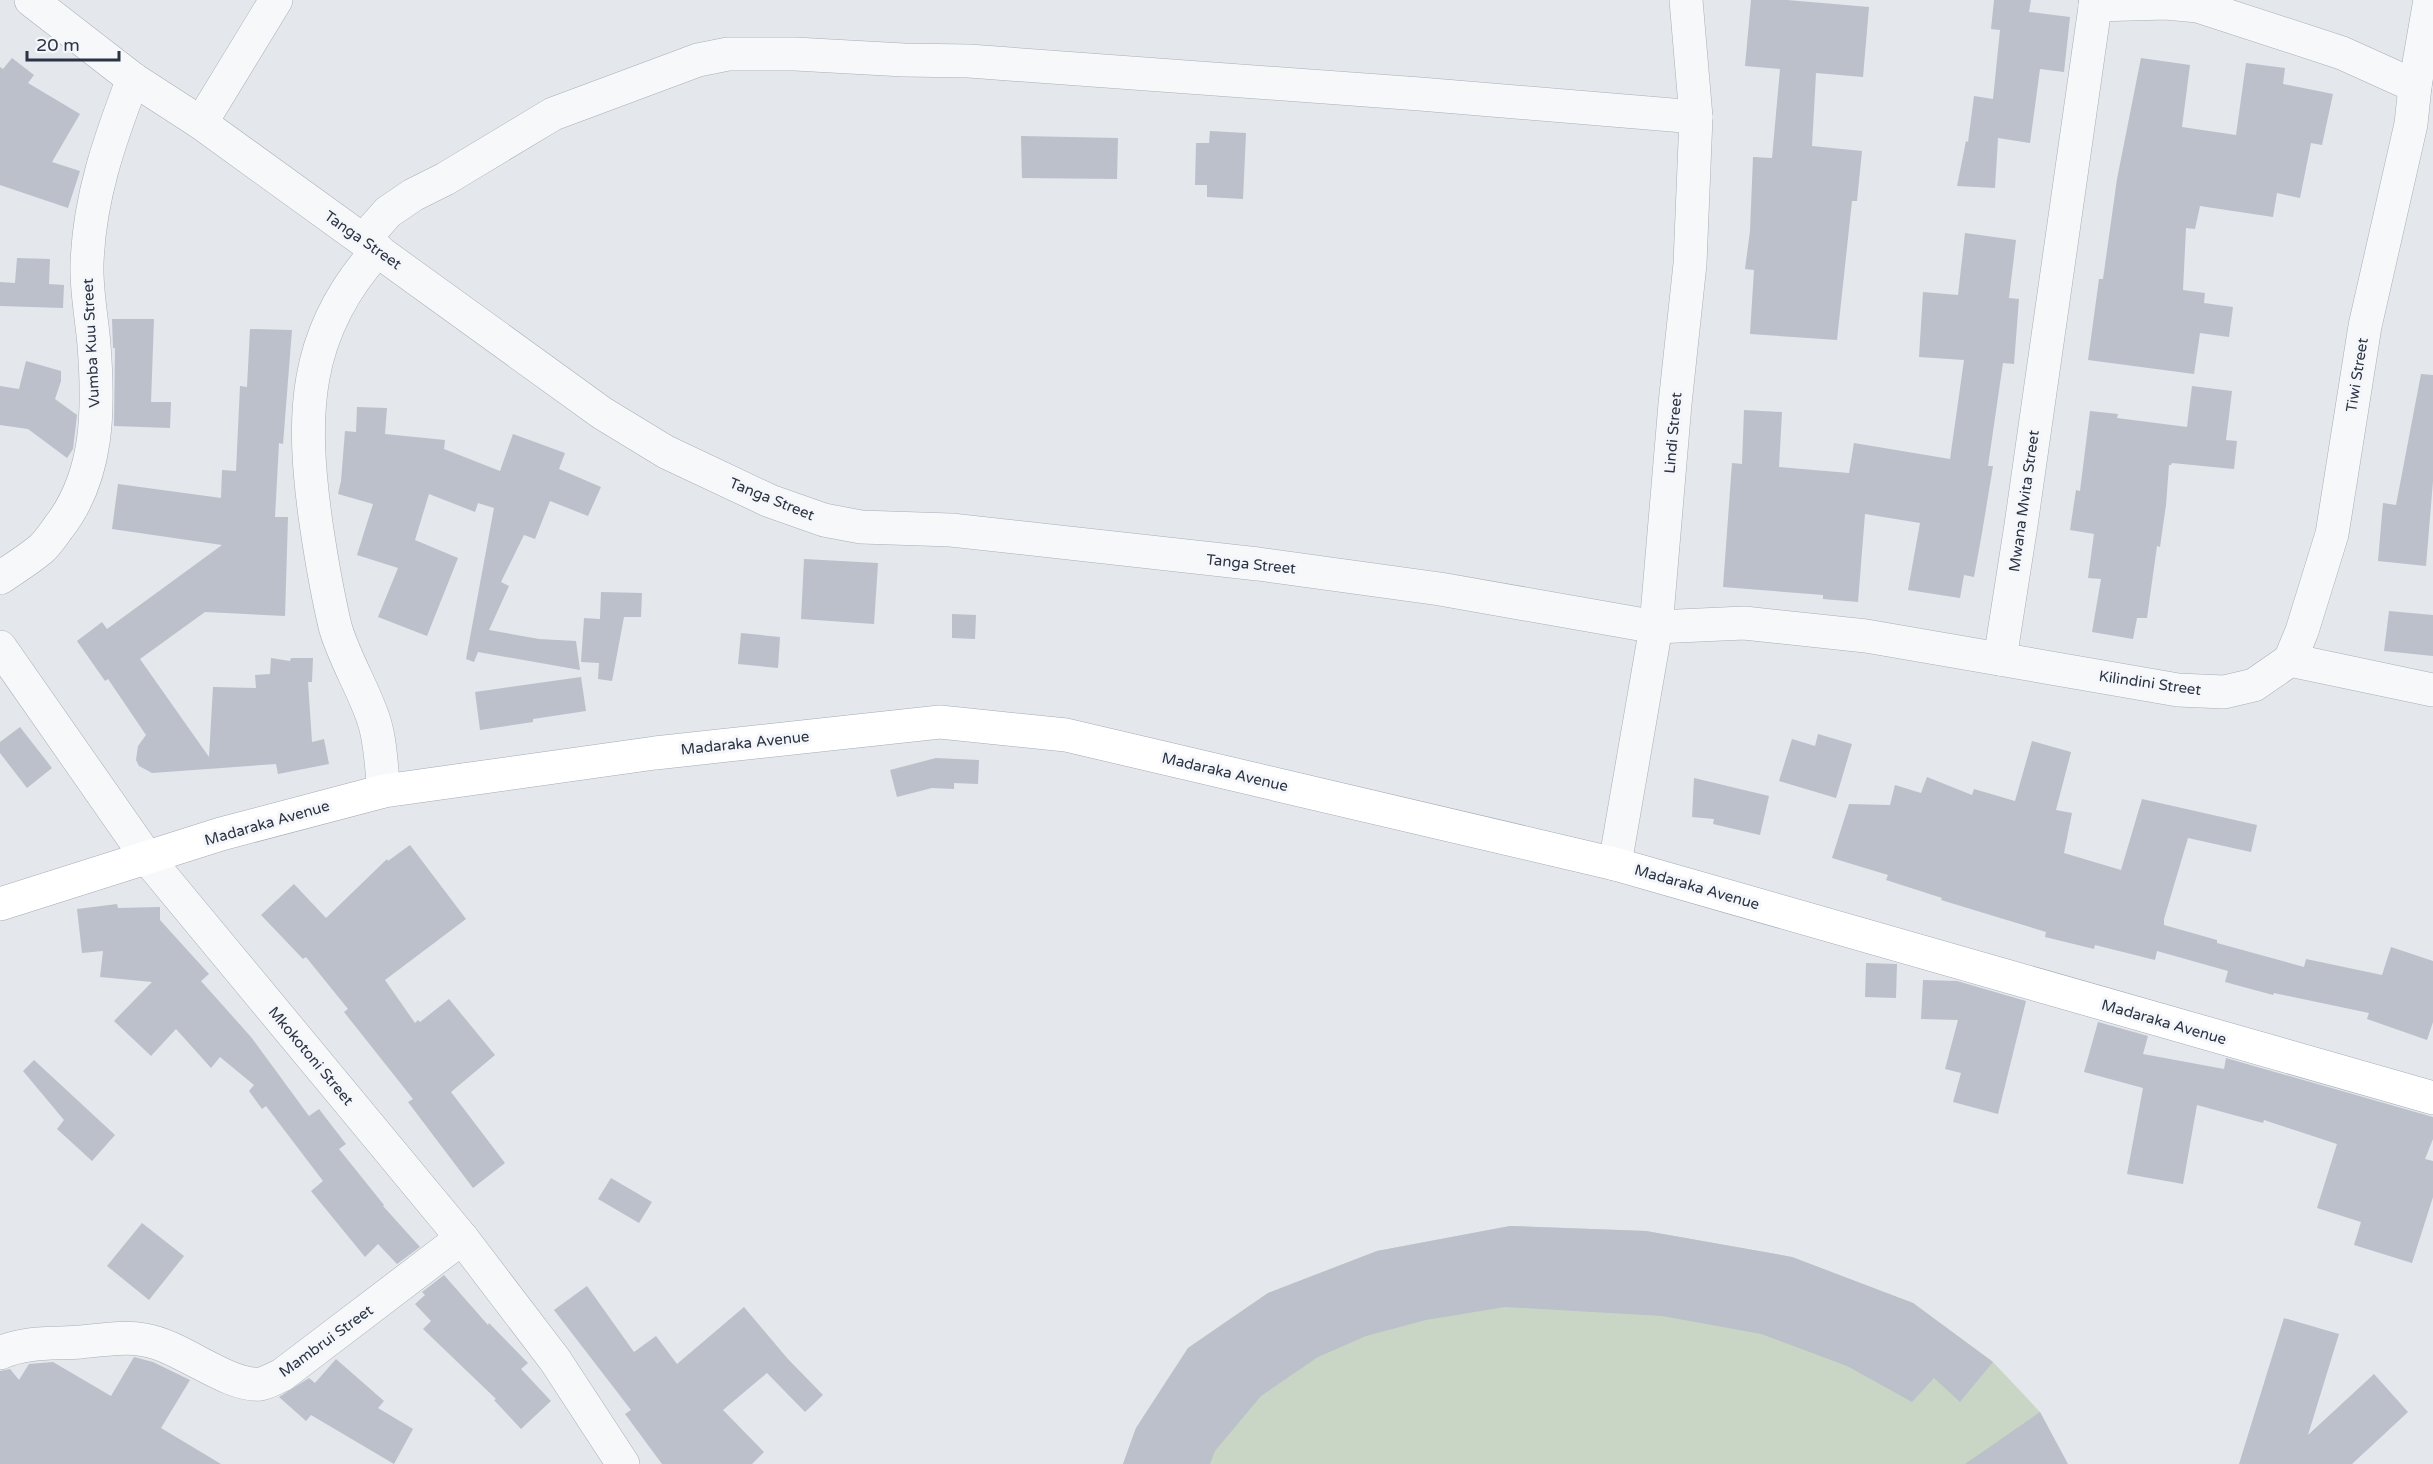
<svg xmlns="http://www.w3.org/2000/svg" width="2433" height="1464" font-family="'Varela Round',sans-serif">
<rect width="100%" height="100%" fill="#e4e7ec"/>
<path fill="#c9d6c5" d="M 1510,1226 L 1646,1231 L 1792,1257 L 1913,1303 L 1993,1362 L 2040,1412 L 2067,1464 L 1123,1464 L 1136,1428 L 1188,1348 L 1268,1293 L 1377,1251 Z"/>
<g fill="#bbc0ca">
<path d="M 1751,0 L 1787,0 L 1869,7 L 1863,77 L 1816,73 L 1812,146 L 1862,151 L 1857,201 L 1852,201 L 1837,340 L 1750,334 L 1754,270 L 1745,269 L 1750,231 L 1753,157 L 1772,158 L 1780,69 L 1745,66 Z"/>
<path d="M 1994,0 L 2031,0 L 2029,12 L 2070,17 L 2064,72 L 2040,69 L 2030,143 L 1998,138 L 1995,188 L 1957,186 L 1966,141 L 1968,142 L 1974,96 L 1993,99 L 2000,30 L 1991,29 Z"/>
<path d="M 12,58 L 34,75 L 28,83 L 80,114 L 52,162 L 80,171 L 68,208 L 0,185 L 0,67 L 3,69 Z"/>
<path d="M 2141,58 L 2190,65 L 2182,127 L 2236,135 L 2246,63 L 2285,68 L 2283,84 L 2333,94 L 2322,145 L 2311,143 L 2300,198 L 2277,193 L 2273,217 L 2200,206 L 2195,229 L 2186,228 L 2183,290 L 2205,293 L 2204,303 L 2233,307 L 2229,337 L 2200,333 L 2194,374 L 2088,360 L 2099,279 L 2103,279 L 2117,179 Z"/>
<path d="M 1210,131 L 1246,133 L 1243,199 L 1207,197 L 1207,185 L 1195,185 L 1196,143 L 1209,143 Z"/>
<path d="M 1021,136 L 1118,138 L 1117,179 L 1022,178 Z"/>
<path d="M 1965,233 L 2016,240 L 2009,298 L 2019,299 L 2014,364 L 2003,363 L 1988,466 L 1993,466 L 1982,533 L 1974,577 L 1964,575 L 1960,598 L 1908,590 L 1920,523 L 1865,514 L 1858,602 L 1823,599 L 1823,595 L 1723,587 L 1732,463 L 1742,464 L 1744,410 L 1782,412 L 1779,467 L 1849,473 L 1854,443 L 1950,459 L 1964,360 L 1919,357 L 1923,292 L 1958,295 Z"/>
<path d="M 17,258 L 50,259 L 49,284 L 64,285 L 63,308 L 0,306 L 0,282 L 15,283 Z"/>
<path d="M 112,319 L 154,319 L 151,402 L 171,402 L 170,428 L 114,426 L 115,348 L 113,348 Z"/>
<path d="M 250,329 L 292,330 L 283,444 L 279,443 L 275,517 L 288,517 L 285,616 L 205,612 L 140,659 L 209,757 L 213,687 L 256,688 L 255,675 L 270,674 L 271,658 L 290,661 L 291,658 L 313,658 L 312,682 L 308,682 L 312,742 L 324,739 L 329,764 L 278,774 L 276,764 L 152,773 L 139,766 L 136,760 L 138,746 L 146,735 L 108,679 L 105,681 L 77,641 L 102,622 L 107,629 L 222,545 L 112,529 L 118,484 L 221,498 L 222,470 L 236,471 L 240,386 L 247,387 Z"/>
<path d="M 26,361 L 61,371 L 61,381 L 55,399 L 77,415 L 73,449 L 67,458 L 28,429 L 0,425 L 0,386 L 19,389 Z"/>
<path d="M 2421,374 L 2433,375 L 2433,481 L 2426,566 L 2378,561 L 2383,503 L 2396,505 Z"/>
<path d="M 2192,386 L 2232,391 L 2226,440 L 2237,441 L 2234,469 L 2172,463 L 2171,465 L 2169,465 L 2166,505 L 2160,547 L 2157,546 L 2147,618 L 2137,618 L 2133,639 L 2092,632 L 2101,579 L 2088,578 L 2094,534 L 2070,530 L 2076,490 L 2080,491 L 2090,411 L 2118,414 L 2117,418 L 2187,427 Z"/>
<path d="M 357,407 L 387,408 L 385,434 L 445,440 L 444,449 L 500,471 L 513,434 L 565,453 L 559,469 L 601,487 L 588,516 L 550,501 L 535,539 L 524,535 L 501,582 L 509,586 L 489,630 L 539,639 L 576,641 L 580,670 L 478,652 L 474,662 L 466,659 L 494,508 L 478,503 L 475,512 L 429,494 L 415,540 L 458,558 L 427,636 L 378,617 L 398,568 L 357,555 L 373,504 L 338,494 L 341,481 L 345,431 L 356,432 Z"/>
<path d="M 804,559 L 878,563 L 874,624 L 801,619 Z"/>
<path d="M 601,592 L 642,593 L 641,617 L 624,617 L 612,681 L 598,679 L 599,663 L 581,662 L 584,618 L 600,619 Z"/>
<path d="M 2389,611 L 2433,615 L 2433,656 L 2384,651 Z"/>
<path d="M 952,614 L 976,615 L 975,639 L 952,638 Z"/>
<path d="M 741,633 L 780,637 L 778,668 L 738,664 Z"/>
<path d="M 581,677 L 586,711 L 533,719 L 533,722 L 480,730 L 475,692 Z"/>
<path d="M 20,727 L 52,768 L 27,788 L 0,753 L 0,742 Z"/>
<path d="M 1818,734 L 1852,744 L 1836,798 L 1779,781 L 1792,739 L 1815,746 Z"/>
<path d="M 2032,741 L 2071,752 L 2056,810 L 2072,813 L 2064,853 L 2121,870 L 2142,799 L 2257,825 L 2251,852 L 2188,838 L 2164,919 L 2164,925 L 2217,940 L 2217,943 L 2304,967 L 2306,959 L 2382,975 L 2391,947 L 2433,961 L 2433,1022 L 2427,1040 L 2367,1019 L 2369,1013 L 2274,993 L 2273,995 L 2225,982 L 2228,971 L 2157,951 L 2155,960 L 2095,945 L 2094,949 L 2045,937 L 2046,932 L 1941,900 L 1942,898 L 1886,880 L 1888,875 L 1832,858 L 1849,804 L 1890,805 L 1895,785 L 1921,793 L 1927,777 L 1972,795 L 1974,789 L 2015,801 Z"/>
<path d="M 936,758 L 979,760 L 978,784 L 954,783 L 954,789 L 932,788 L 897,797 L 890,770 Z"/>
<path d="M 1694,778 L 1769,796 L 1760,835 L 1713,824 L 1714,819 L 1692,817 Z"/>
<path d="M 410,845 L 466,919 L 385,980 L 415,1023 L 418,1020 L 420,1022 L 449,999 L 495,1055 L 451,1092 L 505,1163 L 473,1188 L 408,1102 L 413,1099 L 344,1012 L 348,1009 L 306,957 L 303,959 L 261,915 L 294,884 L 326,918 L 387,859 L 388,861 Z"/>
<path d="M 117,904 L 118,908 L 160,907 L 160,920 L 209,974 L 201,981 L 251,1037 L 309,1116 L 319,1109 L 346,1144 L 339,1149 L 384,1205 L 383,1206 L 420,1247 L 397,1264 L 378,1244 L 365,1257 L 311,1191 L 323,1181 L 266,1106 L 262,1109 L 249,1091 L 254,1085 L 220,1057 L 211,1068 L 176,1029 L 151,1056 L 114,1021 L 152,982 L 100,977 L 103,951 L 82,953 L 77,909 Z"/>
<path d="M 1866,963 L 1897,964 L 1896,998 L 1865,997 Z"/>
<path d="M 1923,980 L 1957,981 L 2026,1001 L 1998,1114 L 1953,1102 L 1961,1073 L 1945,1069 L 1958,1020 L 1921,1019 Z"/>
<path d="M 2098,1022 L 2148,1036 L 2143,1054 L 2224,1069 L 2226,1058 L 2433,1117 L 2433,1139 L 2425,1159 L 2433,1161 L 2433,1197 L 2412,1263 L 2354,1245 L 2361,1222 L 2317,1208 L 2337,1144 L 2264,1120 L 2263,1123 L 2197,1105 L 2183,1184 L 2127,1174 L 2143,1088 L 2084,1072 Z"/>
<path d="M 34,1060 L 115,1135 L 92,1161 L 57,1129 L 64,1120 L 23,1071 Z"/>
<path d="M 611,1178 L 652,1202 L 639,1223 L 598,1199 Z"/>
<path d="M 142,1223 L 184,1256 L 149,1300 L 107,1266 Z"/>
<path d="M 1510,1226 L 1646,1231 L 1792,1257 L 1913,1303 L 1993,1362 L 1960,1402 L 1934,1378 L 1912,1402 L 1847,1366 L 1761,1334 L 1662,1316 L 1505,1307 L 1426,1320 L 1366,1336 L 1318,1357 L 1261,1396 L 1215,1451 L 1210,1464 L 1123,1464 L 1136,1428 L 1188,1348 L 1268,1293 L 1377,1251 Z"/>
<path d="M 444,1275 L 488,1325 L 489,1323 L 528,1363 L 521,1369 L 551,1401 L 521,1429 L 494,1400 L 496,1399 L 423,1329 L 431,1321 L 415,1304 L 425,1295 L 422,1292 Z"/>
<path d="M 587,1286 L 634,1352 L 656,1336 L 677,1364 L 744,1307 L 787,1358 L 823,1395 L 805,1412 L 767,1373 L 723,1410 L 764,1452 L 752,1464 L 662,1464 L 625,1414 L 631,1410 L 554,1310 Z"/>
<path d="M 2284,1318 L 2339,1334 L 2308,1435 L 2374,1374 L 2408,1412 L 2352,1464 L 2239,1464 Z"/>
<path d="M 134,1357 L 153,1362 L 190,1380 L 161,1428 L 221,1464 L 0,1464 L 0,1371 L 10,1369 L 19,1380 L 29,1364 L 53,1362 L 111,1396 Z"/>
<path d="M 336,1359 L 384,1401 L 378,1408 L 413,1429 L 394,1464 L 311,1415 L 306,1421 L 279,1397 L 309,1378 L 315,1383 Z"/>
<path d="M 2040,1412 L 2068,1464 L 1965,1464 Z"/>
</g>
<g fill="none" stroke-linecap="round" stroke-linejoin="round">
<defs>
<g id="minor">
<path d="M 31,0 L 133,79 L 201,123 L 602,413 L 666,452 L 770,501 L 824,520 L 861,527 L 951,530 L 1258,564 L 1440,589 L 1656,627 L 1744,623 L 1866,636 L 2178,690 L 2224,692 L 2254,685 L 2290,660 L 2433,690"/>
<path d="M 2095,5 L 2166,3 L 2198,6 L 2342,53 L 2415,86"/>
<path d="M 201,123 L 276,0"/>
<path d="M 364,239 L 388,212 L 413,195 L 445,179 L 553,114 L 698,60 L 728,54 L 795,54 L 904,60 L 969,61 L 1420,94 L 1696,117"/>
<path d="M 378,250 C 302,333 301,417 316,523 C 321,557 327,592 335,626 C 343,656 363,688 373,718 C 381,740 381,767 384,791"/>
<path d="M 0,578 C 13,569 28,560 41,549 C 47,544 53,535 58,528 C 99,476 99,409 94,345 C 92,319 86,290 87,264 C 89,198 110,139 133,79"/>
<path d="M 0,647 L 148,859 L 462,1238 L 555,1360 L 623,1464"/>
<path d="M 2000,659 L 2021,525 L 2096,0"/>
<path d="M 2290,660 L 2302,631 L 2332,534 L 2365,326 L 2411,124 L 2415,86 L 2430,0"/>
<path d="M 1615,864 L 1656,627 L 1675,404 L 1690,264 L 1696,117 L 1686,0"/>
<path d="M 0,1353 C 25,1341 55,1344 81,1342 C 102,1340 124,1336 145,1340 C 181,1346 228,1387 260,1384 C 267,1383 275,1378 282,1375 L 462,1238"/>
</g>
<path id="major" d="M 0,904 L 221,834 L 384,791 L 655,753 L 940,722 L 1066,735 L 1615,864 L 2433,1098"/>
</defs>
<use href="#minor" stroke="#a9aeb7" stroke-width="34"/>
<use href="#major" stroke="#a3abb8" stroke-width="34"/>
<use href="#minor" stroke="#f7f8fa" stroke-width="33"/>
<use href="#major" stroke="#fff" stroke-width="33"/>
</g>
<g text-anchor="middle" stroke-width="6" stroke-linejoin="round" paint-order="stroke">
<g font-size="15" fill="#2b3445" stroke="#f4f6f9">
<text transform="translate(363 240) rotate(35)" y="5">Tanga Street</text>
<text transform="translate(91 343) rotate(-93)" y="5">Vumba Kuu Street</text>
<text transform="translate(2357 375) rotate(-81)" y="5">Tiwi Street</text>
<text transform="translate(1673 433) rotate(-85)" y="5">Lindi Street</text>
<text transform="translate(772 499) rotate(22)" y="5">Tanga Street</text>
<text transform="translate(2024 501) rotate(-82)" y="5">Mwana Mvita Street</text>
<text transform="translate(1251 564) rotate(6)" y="5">Tanga Street</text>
<text transform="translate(2150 683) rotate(8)" y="5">Kilindini Street</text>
<text transform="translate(745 743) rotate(-6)" y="5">Madaraka Avenue</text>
<text transform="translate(1225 772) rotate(13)" y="5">Madaraka Avenue</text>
<text transform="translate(267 823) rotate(-16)" y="5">Madaraka Avenue</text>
<text transform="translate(1697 887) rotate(16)" y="5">Madaraka Avenue</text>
<text transform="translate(2164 1022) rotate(16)" y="5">Madaraka Avenue</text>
<text transform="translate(311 1056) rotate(50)" y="5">Mkokotoni Street</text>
<text transform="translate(326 1341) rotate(-36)" y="5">Mambrui Street</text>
</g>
</g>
<path d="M27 51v9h92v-9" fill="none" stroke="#2b3445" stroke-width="3"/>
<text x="36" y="51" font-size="18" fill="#2b3445" stroke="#f4f6f9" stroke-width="4.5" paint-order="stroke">20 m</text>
</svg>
